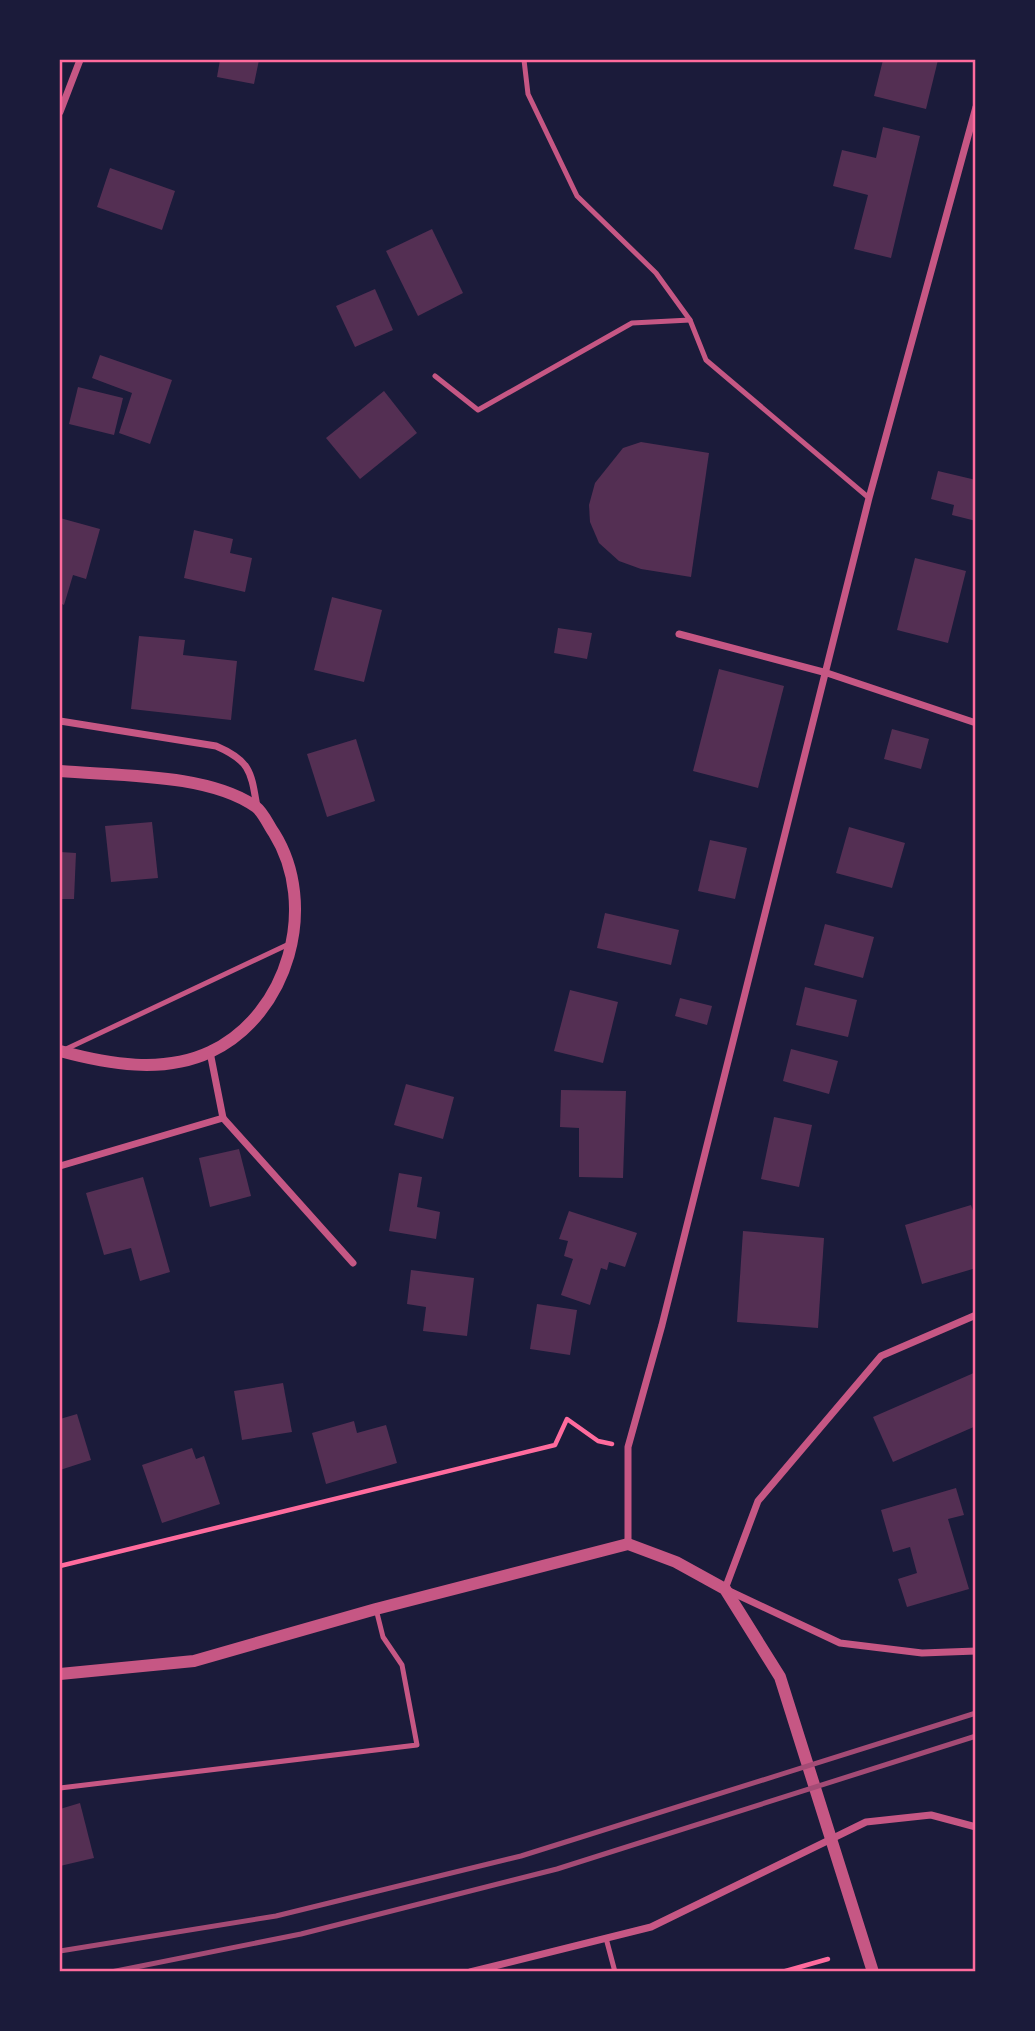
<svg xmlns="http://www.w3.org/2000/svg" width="1035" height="2031" font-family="Inter,sans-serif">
<rect width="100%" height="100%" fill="#1b1b3a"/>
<g fill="#542f53">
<path d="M 220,60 L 259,60 L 254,84 L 217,77 Z"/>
<path d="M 883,60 L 938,60 L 926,109 L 874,96 Z"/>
<path d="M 883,127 L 920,136 L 891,258 L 854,249 L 868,195 L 833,186 L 842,150 L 876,158 Z"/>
<path d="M 110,168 L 175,191 L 162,230 L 97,207 Z"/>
<path d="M 432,229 L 463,293 L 418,316 L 386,251 Z"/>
<path d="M 375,289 L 393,330 L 355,347 L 336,306 Z"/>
<path d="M 100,355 L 172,380 L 150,444 L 119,433 L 132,393 L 92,378 Z"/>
<path d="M 78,387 L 123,398 L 114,435 L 69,424 Z"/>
<path d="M 384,391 L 417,433 L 360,479 L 326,438 Z"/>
<path d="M 641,442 L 709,453 L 691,577 L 641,569 L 619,561 L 599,543 L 590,522 L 589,505 L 595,483 L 623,448 Z"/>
<path d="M 938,471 L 976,480 L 976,521 L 952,515 L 954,505 L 931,499 Z"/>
<path d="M 60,518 L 100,529 L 86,579 L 73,575 L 64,605 L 60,603 Z"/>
<path d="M 194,530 L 233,539 L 230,553 L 252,558 L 245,592 L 184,578 Z"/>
<path d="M 915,558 L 966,571 L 948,643 L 897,630 Z"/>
<path d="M 332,597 L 382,610 L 364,682 L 314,670 Z"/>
<path d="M 558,628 L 592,633 L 587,659 L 554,653 Z"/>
<path d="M 139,636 L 185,640 L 183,655 L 237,661 L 231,720 L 131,709 Z"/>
<path d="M 719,669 L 784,686 L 758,788 L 693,771 Z"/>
<path d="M 892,729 L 929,739 L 921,769 L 884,759 Z"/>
<path d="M 356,739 L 375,801 L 327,817 L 307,754 Z"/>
<path d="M 152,822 L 158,878 L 111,882 L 105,826 Z"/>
<path d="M 849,827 L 905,843 L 892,888 L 836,873 Z"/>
<path d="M 710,840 L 747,848 L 735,899 L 698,891 Z"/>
<path d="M 60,852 L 76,853 L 74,899 L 60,899 Z"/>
<path d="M 605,913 L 679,930 L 671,965 L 597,948 Z"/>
<path d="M 825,924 L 874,937 L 863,978 L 814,965 Z"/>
<path d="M 805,987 L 857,1000 L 848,1037 L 796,1025 Z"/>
<path d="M 570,990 L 618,1002 L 603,1063 L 554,1051 Z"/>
<path d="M 680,998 L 712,1006 L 707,1025 L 675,1016 Z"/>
<path d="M 791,1049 L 838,1061 L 829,1094 L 783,1081 Z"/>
<path d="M 406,1084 L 454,1097 L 443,1139 L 394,1125 Z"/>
<path d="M 561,1090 L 626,1091 L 623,1178 L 579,1177 L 579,1128 L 560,1127 Z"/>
<path d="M 774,1117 L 812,1125 L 799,1187 L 761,1179 Z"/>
<path d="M 239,1149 L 251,1196 L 210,1207 L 199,1158 Z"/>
<path d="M 399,1173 L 422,1177 L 417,1207 L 440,1212 L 436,1239 L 389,1231 Z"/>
<path d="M 143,1177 L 170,1272 L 140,1281 L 131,1248 L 104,1255 L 86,1193 Z"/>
<path d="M 971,1205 L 976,1219 L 976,1268 L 922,1284 L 905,1225 Z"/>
<path d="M 569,1211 L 637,1233 L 625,1267 L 609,1262 L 607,1270 L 601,1268 L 590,1305 L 561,1295 L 573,1259 L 564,1256 L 568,1241 L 559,1239 Z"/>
<path d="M 743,1231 L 824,1238 L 818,1328 L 737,1322 Z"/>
<path d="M 411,1270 L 474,1278 L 467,1336 L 423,1331 L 426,1307 L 407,1304 Z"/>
<path d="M 537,1304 L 577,1310 L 570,1355 L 530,1349 Z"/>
<path d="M 976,1372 L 976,1426 L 893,1462 L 873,1417 Z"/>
<path d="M 283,1383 L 292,1432 L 242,1440 L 234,1391 Z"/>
<path d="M 77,1414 L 91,1460 L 60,1470 L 60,1419 Z"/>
<path d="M 354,1421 L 357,1433 L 386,1425 L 397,1463 L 326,1484 L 312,1433 Z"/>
<path d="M 192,1448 L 196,1459 L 204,1456 L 220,1504 L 162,1523 L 142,1465 Z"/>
<path d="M 956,1488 L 964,1515 L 948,1519 L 969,1589 L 907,1607 L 898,1579 L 917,1573 L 910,1547 L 893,1552 L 881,1510 Z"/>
<path d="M 80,1803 L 94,1858 L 60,1866 L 60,1809 Z"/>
</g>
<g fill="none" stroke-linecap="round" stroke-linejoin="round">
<g stroke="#ff6b9d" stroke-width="4.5">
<path d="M 60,1566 L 555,1445 L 567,1419 L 598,1441 L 612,1444"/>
<path d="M 698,1972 L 709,1972"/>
<path d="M 782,1972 L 828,1959"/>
</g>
<g stroke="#c65784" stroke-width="5">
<path d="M 524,60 L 528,94 L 577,196 L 656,273 L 690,320 L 706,360 L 869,498"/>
<path d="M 435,376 L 478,410 L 632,323 L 690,320"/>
<path d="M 64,1050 L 289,944"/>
<path d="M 60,1788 L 417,1745 L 402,1665 L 383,1637 L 376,1609"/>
<path d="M 606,1938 L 615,1972"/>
</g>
<g stroke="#c65784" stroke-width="7">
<path d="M 60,112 L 80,60"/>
<path d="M 679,634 L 827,673 L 976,723"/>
<path d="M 60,721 L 216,746 C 251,761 251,772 257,807"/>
<path d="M 223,1118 L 353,1263"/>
<path d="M 60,1166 L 223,1118 L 210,1052"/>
<path d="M 976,1315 L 881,1356 L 758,1501 L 725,1589 L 840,1643 L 922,1653 L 976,1651"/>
<path d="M 628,1544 L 628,1447 L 662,1325 L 869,498 L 976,107"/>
<path d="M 470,1972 L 651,1927 L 866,1822 L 931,1815 L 976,1827"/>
</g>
<g stroke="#c65784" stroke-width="12">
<path d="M 60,771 C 117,776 209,773 256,807 C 263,812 269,826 274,833 C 319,905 289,1015 210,1052 C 163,1074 108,1064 60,1051"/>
<path d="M 60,1674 L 194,1661 L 376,1609 L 628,1544 L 676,1562 L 725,1589 L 780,1677 L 873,1972"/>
</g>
<g stroke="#a44b75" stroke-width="5">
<path d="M 60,1951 L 276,1916 L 521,1856 L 976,1713"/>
<path d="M 111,1972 L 301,1934 L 557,1869 L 976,1736"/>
</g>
</g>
<rect width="1035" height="2031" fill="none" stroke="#1b1b3a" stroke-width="122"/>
<rect x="61" y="61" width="913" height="1909" fill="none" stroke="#ff6b9d" stroke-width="2.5"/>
</svg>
